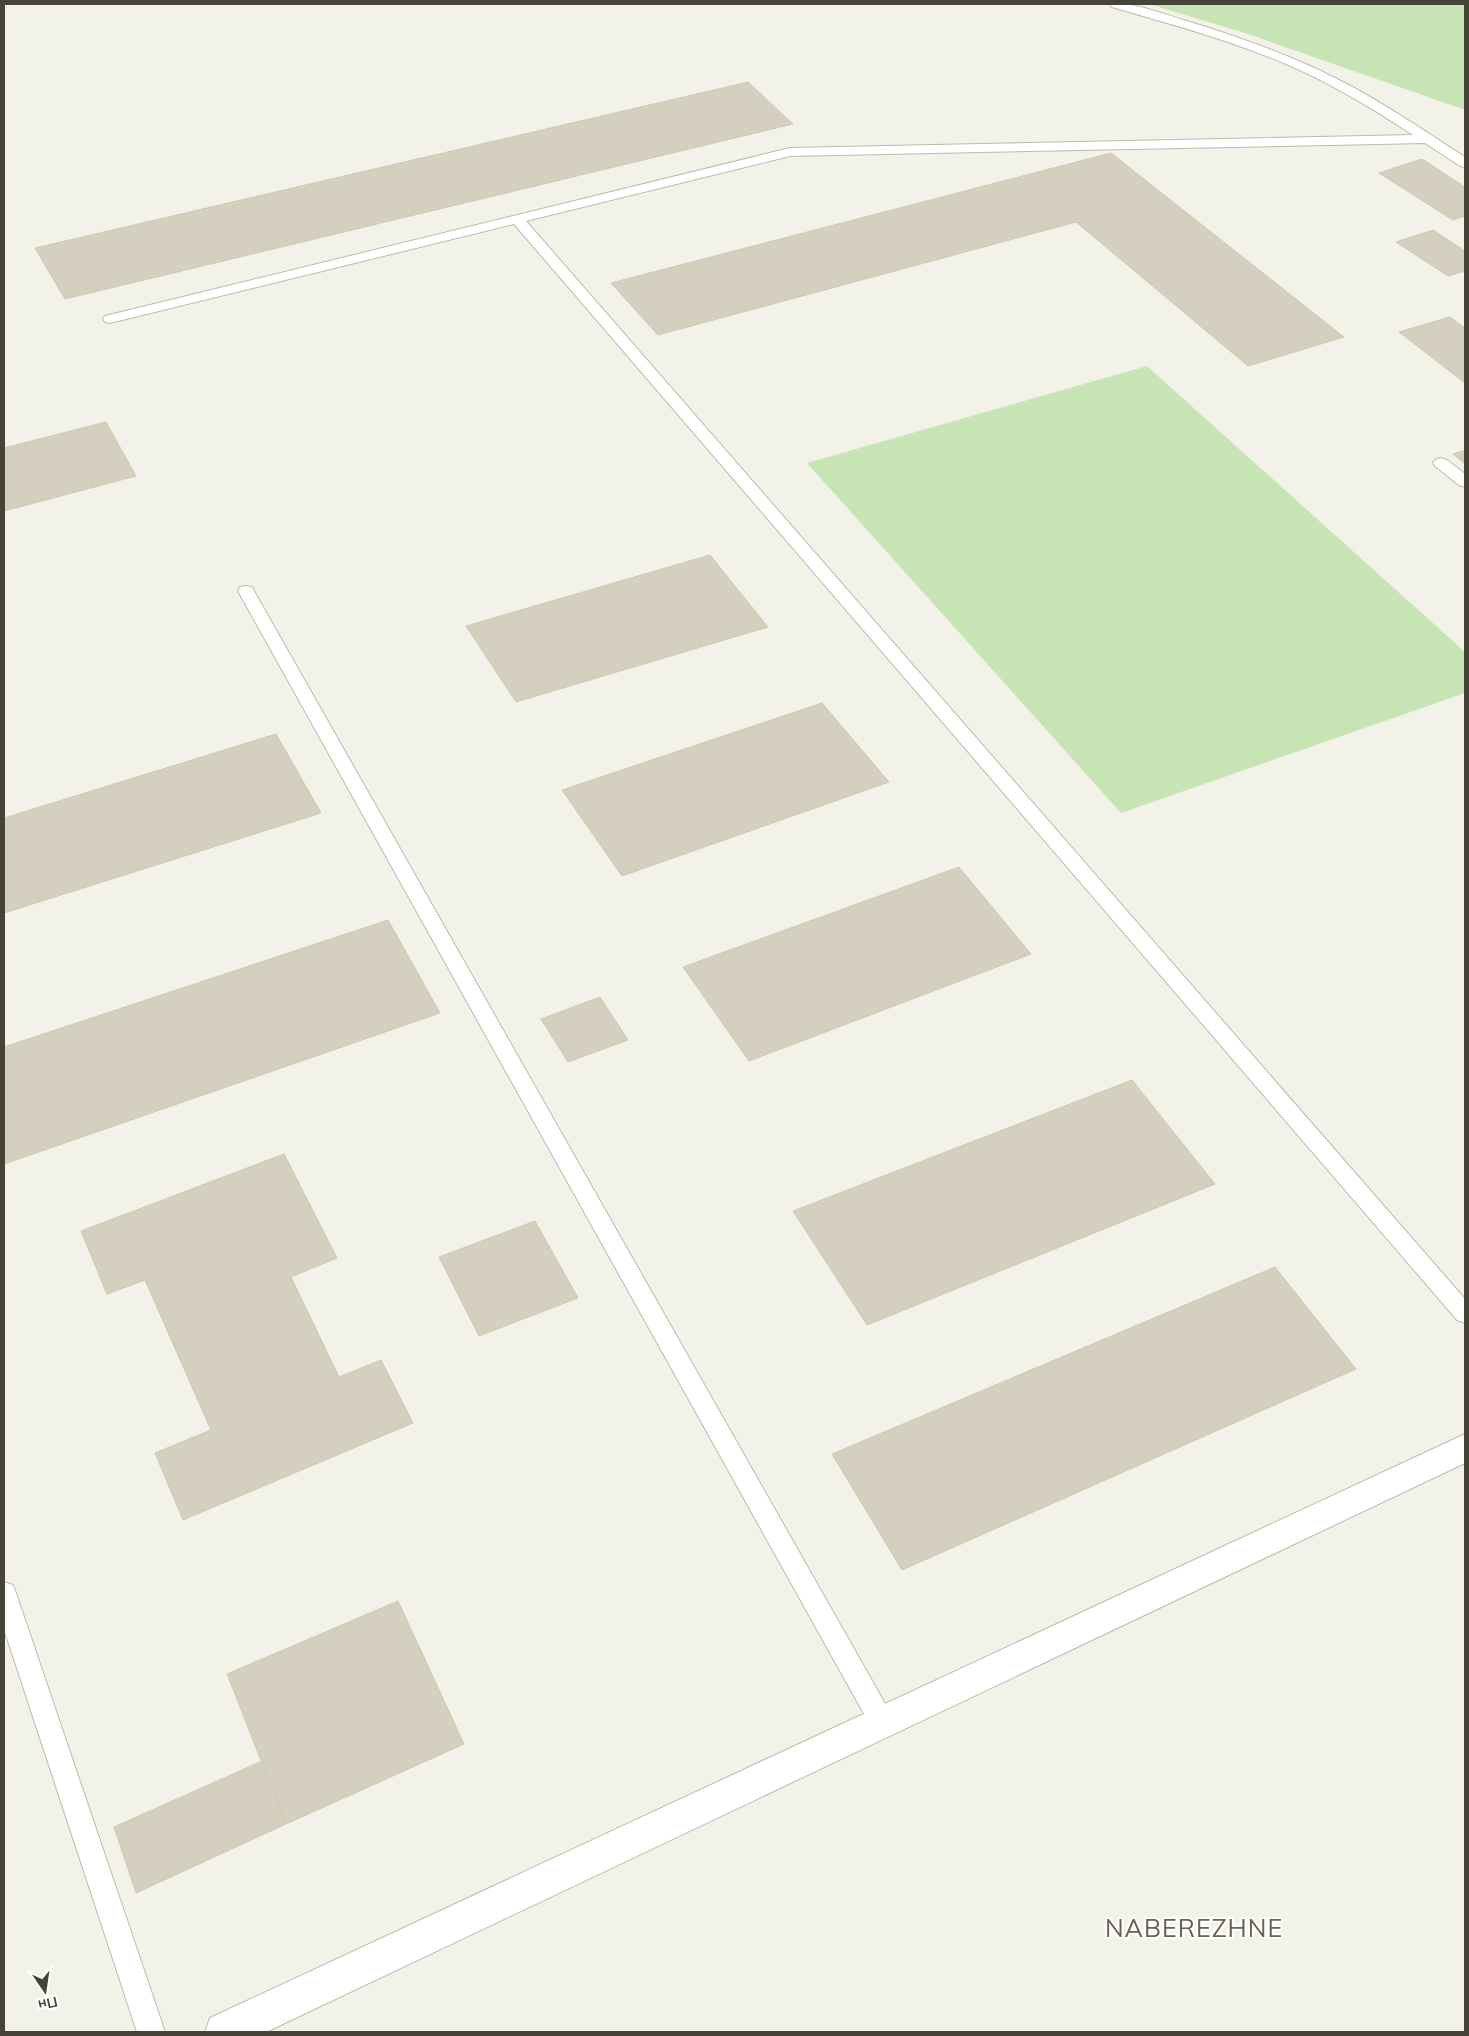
<svg xmlns="http://www.w3.org/2000/svg" width="1469" height="2036" font-family="Mulish,sans-serif">
<rect width="100%" height="100%" fill="#f3f2e9"/>
<g fill="#c7e4b5">
<path d="M 1149,4 L 1465,4 L 1465,110 L 1248,34 Z"/>
<path d="M 1147,366 L 1465,652 L 1465,693 L 1121,813 L 807,463 Z"/>
</g>
<g fill="#d4cfbf" stroke="#cec8b3">
<path d="M 748,82 L 793,124 L 65,299 L 35,248 Z"/>
<path d="M 1111,153 L 1344,337 L 1248,366 L 1076,222 L 658,335 L 611,283 Z"/>
<path d="M 1422,159 L 1465,187 L 1465,216 L 1453,220 L 1379,173 Z"/>
<path d="M 1433,230 L 1465,251 L 1465,271 L 1448,276 L 1396,242 Z"/>
<path d="M 1450,317 L 1465,328 L 1465,383 L 1399,332 Z"/>
<path d="M 106,422 L 136,476 L 4,511 L 4,448 Z"/>
<path d="M 1465,450 L 1465,464 L 1453,454 Z"/>
<path d="M 710,555 L 768,627 L 516,702 L 466,626 Z"/>
<path d="M 822,703 L 889,782 L 622,876 L 562,790 Z"/>
<path d="M 276,734 L 321,813 L 4,913 L 4,818 Z"/>
<path d="M 959,867 L 1031,954 L 749,1061 L 683,967 Z"/>
<path d="M 388,920 L 440,1013 L 4,1164 L 4,1047 Z"/>
<path d="M 600,997 L 628,1040 L 568,1062 L 541,1019 Z"/>
<path d="M 1132,1080 L 1215,1184 L 867,1325 L 793,1211 Z"/>
<path d="M 284,1154 L 337,1258 L 291,1277 L 339,1377 L 381,1360 L 413,1423 L 183,1520 L 155,1453 L 211,1430 L 145,1280 L 107,1294 L 81,1231 Z"/>
<path d="M 535,1221 L 578,1298 L 479,1336 L 439,1257 Z"/>
<path d="M 1275,1267 L 1356,1369 L 902,1570 L 832,1454 Z"/>
<path d="M 398,1601 L 464,1744 L 286,1824 L 227,1674 Z"/>
<path d="M 262,1761 L 286,1824 L 136,1893 L 114,1827 Z"/>
</g>
<g fill="none" stroke-linecap="round" stroke-linejoin="round">
<defs>
<g id="service">
<path d="M 1110,4 C 1136,2 1162,14 1187,21 C 1239,37 1291,55 1339,80 C 1383,102 1424,131 1465,157 L 1465,167 L 1460,166 L 1425,143 L 790,156 L 526,221 L 1465,1299 L 1465,1323 L 1457,1320 L 514,224 L 110,323 L 105,322 L 103,319 L 105,316 L 790,148 L 1413,135 C 1373,109 1331,83 1286,64 C 1230,40 1170,24 1112,7 Z"/>
<path d="M 1441,458 L 1447,460 L 1465,474 L 1465,487 L 1459,485 L 1435,466 L 1433,463 L 1435,460 Z"/>
<path d="M 246,586 L 252,587 L 254,591 L 891,1714 L 895,1722 L 891,1730 L 882,1734 L 873,1730 L 238,591 L 240,587 Z"/>
<path d="M 4,1582 L 13,1585 L 16,1593 L 165,2032 L 137,2032 L 4,1629 Z"/>
</g>
<path id="minor" d="M 1465,1434 L 1465,1463 L 266,2032 L 205,2032 L 210,2018 Z"/>
</defs>
<use href="#service" stroke="#bebbac" stroke-width="2"/>
<use href="#minor" stroke="#bebbac" stroke-width="2"/>
<use href="#service" fill="#fff" fill-rule="evenodd"/>
<use href="#minor" fill="#fff" fill-rule="evenodd"/>
</g>
<g text-anchor="middle" stroke-width="4.5" stroke-linejoin="round" paint-order="stroke">
<g font-size="25" letter-spacing="1" fill="#686250" stroke="#fff">
<text x="1194" y="1937">NABEREZHNE</text>
</g>
</g>
<rect width="1469" height="2036" fill="none" stroke="#464338" stroke-width="10"/>
<g transform="translate(45 1991) rotate(167)" stroke="#ffffff" stroke-width="4" paint-order="stroke">
<path d="M0-4L9 19L0 12L-9 19Z" fill="#464338"/>
<text y="-8" font-size="14" font-weight="bold" text-anchor="middle" fill="#464338">Пн</text>
</g>
</svg>
